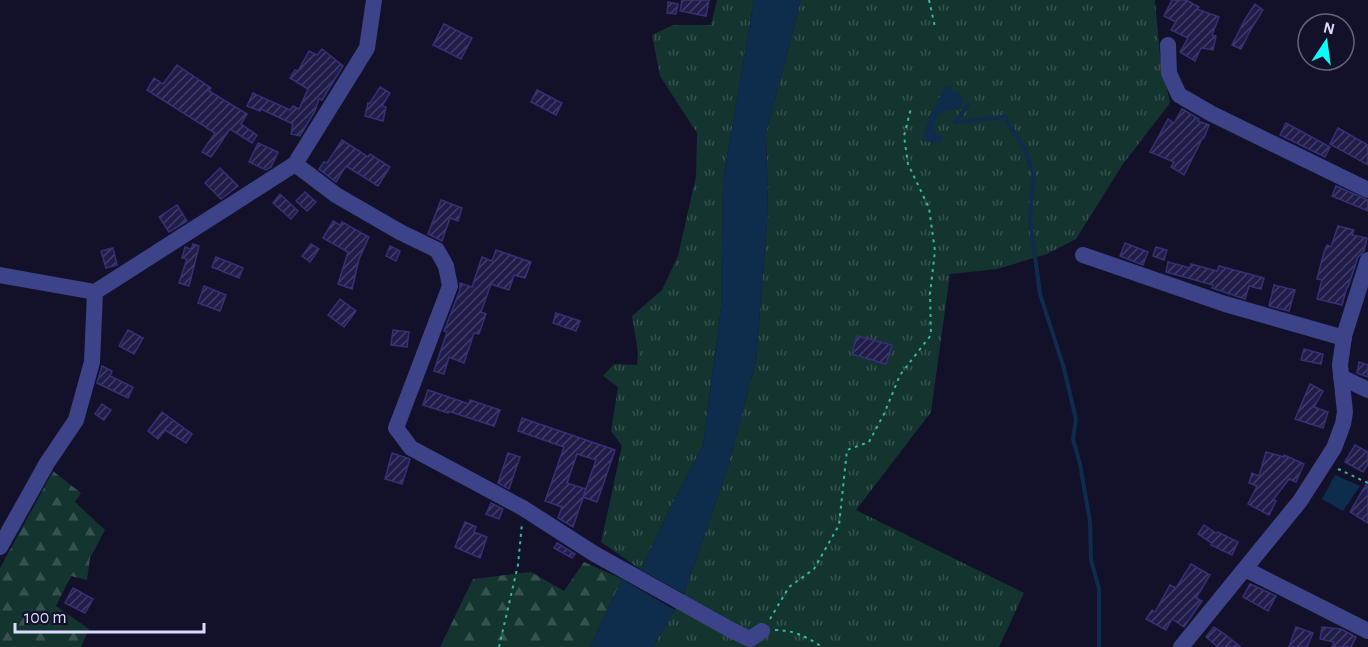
<svg xmlns="http://www.w3.org/2000/svg" width="1368" height="647" font-family="'Alegreya Sans',sans-serif">
<defs>
<pattern id="grass-tufts" width="24" height="20" patternUnits="userSpaceOnUse" patternTransform="scale(1.5)"><rect width="24" height="20" fill="#14342f"/><path d="M3 7l-1-3M5 7V3M7 7l1-3M15 17l-1-3M17 17v-4M19 17l1-3" fill="none" stroke="#36514e"/></pattern>
<pattern id="forest-firs" width="22" height="20" patternUnits="userSpaceOnUse" patternTransform="scale(1.5)"><rect width="22" height="20" fill="#14342f"/><path d="M5 1l3.5 6h-7zM16 11l3.5 6h-7z" fill="#36514e"/></pattern>
<pattern id="building-hatch" width="6" height="6" patternUnits="userSpaceOnUse" patternTransform="scale(1.5)"><rect width="6" height="6" fill="#211d4b"/><path d="M-1 1l2-2M0 6l6-6M5 7l2-2" fill="none" stroke="#413d66"/></pattern>
</defs>
<rect width="100%" height="100%" fill="#13112a"/>
<g fill="url(#grass-tufts)">
<path d="M 717,0 L 754,0 L 723,180 L 721,308 L 703,445 L 671,506 L 641,570 L 601,542 L 622,446 L 611,431 L 618,387 L 603,376 L 614,364 L 637,365 L 638,352 L 632,316 L 662,290 L 678,256 L 696,176 L 697,133 L 660,76 L 652,35 L 673,25 L 711,25 Z"/>
<path d="M 801,0 L 1155,0 L 1160,55 L 1170,103 L 1123,164 L 1076,239 L 1047,254 L 997,269 L 950,274 L 931,412 L 856,510 L 1024,593 L 999,647 L 653,647 L 684,594 L 727,470 L 756,361 L 768,211 L 766,133 Z"/>
</g>
<g fill="url(#forest-firs)">
<path d="M 53,471 L 81,493 L 75,502 L 105,530 L 90,558 L 87,580 L 71,576 L 56,606 L 89,629 L 81,647 L 0,647 L 0,568 Z"/>
<path d="M 584,562 L 622,579 L 590,647 L 440,647 L 473,579 L 531,572 L 564,591 Z"/>
</g>
<g fill="#0e2c4c">
<path d="M 754,0 L 801,0 L 766,133 L 768,211 L 756,361 L 727,470 L 684,594 L 641,570 L 671,506 L 703,445 L 721,308 L 723,180 Z"/>
<path d="M 951,86 L 953,91 L 958,91 L 963,101 L 960,108 C 946,110 934,112 934,131 L 943,137 L 939,143 L 923,141 C 924,128 938,97 946,87 Z"/>
<path d="M 1335,475 L 1360,486 L 1343,511 L 1322,499 Z"/>
<path d="M 622,579 L 675,610 L 653,647 L 590,647 Z"/>
</g>
<g fill="none" stroke-linecap="round" stroke-linejoin="round">
<path stroke="#0e2c4c" stroke-width="4" d="M 968,105 L 955,122 L 1005,117 L 1025,150 L 1034,176 L 1030,219 L 1040,294 L 1063,365 L 1076,419 L 1073,439 L 1080,464 L 1090,522 L 1091,560 L 1099,589 L 1099,647"/>
</g>
<g fill="url(#building-hatch)" stroke="#363076" stroke-width="1.5">
<path d="M 682,0 L 709,0 L 706,16 L 680,11 Z"/>
<path d="M 1172,0 L 1186,0 L 1199,7 L 1197,9 L 1219,17 L 1212,35 L 1216,36 L 1213,50 L 1201,48 L 1195,61 L 1180,52 L 1188,38 L 1171,30 L 1176,22 L 1164,16 Z"/>
<path d="M 668,2 L 678,4 L 676,14 L 667,13 Z"/>
<path d="M 1255,4 L 1263,10 L 1251,29 L 1241,49 L 1232,45 L 1244,21 Z"/>
<path d="M 444,24 L 472,38 L 461,59 L 433,45 Z"/>
<path d="M 322,49 L 343,66 L 322,100 L 319,99 L 315,111 L 300,136 L 291,134 L 293,124 L 261,109 L 260,111 L 247,106 L 253,93 L 290,110 L 293,106 L 299,109 L 308,89 L 290,78 L 295,70 L 298,71 L 309,51 L 317,55 Z"/>
<path d="M 177,65 L 211,88 L 209,91 L 247,114 L 241,124 L 257,135 L 252,143 L 230,129 L 211,157 L 202,152 L 215,133 L 147,90 L 154,78 L 163,84 Z"/>
<path d="M 380,87 L 390,93 L 382,106 L 386,107 L 383,121 L 365,116 L 368,103 L 370,103 Z"/>
<path d="M 537,90 L 562,103 L 556,115 L 531,102 Z"/>
<path d="M 1182,109 L 1199,119 L 1198,121 L 1209,125 L 1204,138 L 1203,137 L 1184,175 L 1171,167 L 1174,162 L 1150,152 L 1168,119 L 1174,123 Z"/>
<path d="M 1286,123 L 1330,147 L 1325,157 L 1280,135 Z"/>
<path d="M 1338,128 L 1368,145 L 1368,165 L 1330,144 Z"/>
<path d="M 342,140 L 368,157 L 370,154 L 390,167 L 378,186 L 346,166 L 336,182 L 319,169 L 324,162 L 327,163 Z"/>
<path d="M 258,143 L 278,152 L 271,167 L 266,170 L 249,162 Z"/>
<path d="M 220,168 L 238,186 L 221,199 L 205,183 Z"/>
<path d="M 1336,186 L 1368,200 L 1368,211 L 1332,196 Z"/>
<path d="M 305,192 L 316,202 L 307,211 L 296,201 Z"/>
<path d="M 280,194 L 298,211 L 291,219 L 273,203 Z"/>
<path d="M 441,200 L 462,208 L 458,221 L 450,218 L 442,241 L 428,234 Z"/>
<path d="M 177,205 L 187,221 L 169,232 L 159,217 Z"/>
<path d="M 333,221 L 340,225 L 342,222 L 369,237 L 359,259 L 352,289 L 338,284 L 348,252 L 323,238 Z"/>
<path d="M 1338,226 L 1354,230 L 1352,235 L 1367,238 L 1364,251 L 1358,257 L 1348,287 L 1347,287 L 1342,305 L 1317,299 L 1322,280 L 1317,279 L 1324,252 L 1327,245 L 1331,247 Z"/>
<path d="M 1125,243 L 1148,252 L 1143,265 L 1120,256 Z"/>
<path d="M 193,244 L 199,246 L 189,286 L 179,283 L 187,259 L 182,258 L 185,247 L 191,249 Z"/>
<path d="M 311,244 L 319,249 L 310,262 L 302,256 Z"/>
<path d="M 390,246 L 400,251 L 396,261 L 386,256 Z"/>
<path d="M 1156,247 L 1167,250 L 1164,260 L 1153,256 Z"/>
<path d="M 113,248 L 117,265 L 106,268 L 101,251 Z"/>
<path d="M 496,250 L 531,262 L 525,278 L 514,275 L 509,290 L 491,284 L 481,312 L 486,314 L 479,334 L 474,333 L 464,363 L 449,357 L 444,374 L 434,371 L 447,332 L 444,331 L 460,290 L 460,283 L 472,287 L 482,257 L 492,261 Z"/>
<path d="M 216,257 L 243,268 L 239,278 L 212,267 Z"/>
<path d="M 1168,262 L 1190,268 L 1191,264 L 1217,271 L 1219,266 L 1264,278 L 1261,289 L 1249,286 L 1245,299 L 1212,288 L 1213,285 L 1166,272 Z"/>
<path d="M 1274,285 L 1295,290 L 1289,311 L 1269,306 Z"/>
<path d="M 204,286 L 226,295 L 220,311 L 198,303 Z"/>
<path d="M 340,299 L 356,311 L 344,327 L 328,315 Z"/>
<path d="M 556,313 L 580,321 L 576,331 L 553,323 Z"/>
<path d="M 128,330 L 143,338 L 134,354 L 119,346 Z"/>
<path d="M 393,330 L 409,332 L 407,347 L 391,345 Z"/>
<path d="M 857,336 L 892,345 L 886,364 L 852,354 Z"/>
<path d="M 1304,349 L 1323,354 L 1321,364 L 1301,360 Z"/>
<path d="M 1359,362 L 1368,365 L 1368,377 L 1357,373 Z"/>
<path d="M 102,366 L 112,371 L 110,376 L 133,387 L 128,398 L 97,383 Z"/>
<path d="M 1310,384 L 1323,391 L 1314,407 L 1328,412 L 1323,428 L 1295,419 Z"/>
<path d="M 428,390 L 469,404 L 470,400 L 500,410 L 494,426 L 448,411 L 448,413 L 423,405 Z"/>
<path d="M 102,404 L 111,410 L 104,420 L 95,414 Z"/>
<path d="M 162,412 L 192,434 L 186,443 L 165,430 L 158,439 L 148,431 Z"/>
<path d="M 522,418 L 615,450 L 597,502 L 583,497 L 596,460 L 577,454 L 567,483 L 586,489 L 573,527 L 558,518 L 562,507 L 545,501 L 564,447 L 518,431 Z"/>
<path d="M 1355,445 L 1368,452 L 1368,464 L 1363,472 L 1345,462 Z"/>
<path d="M 1266,452 L 1284,457 L 1284,455 L 1304,464 L 1296,482 L 1289,479 L 1273,500 L 1276,501 L 1269,515 L 1248,504 L 1257,486 L 1249,483 L 1252,473 L 1259,476 Z"/>
<path d="M 392,453 L 410,459 L 402,484 L 385,479 Z"/>
<path d="M 508,453 L 520,457 L 509,489 L 498,483 Z"/>
<path d="M 1368,481 L 1368,523 L 1350,512 Z"/>
<path d="M 491,503 L 503,509 L 499,519 L 486,514 Z"/>
<path d="M 465,522 L 476,527 L 474,532 L 487,537 L 480,558 L 455,547 Z"/>
<path d="M 1204,525 L 1216,533 L 1218,532 L 1238,542 L 1232,555 L 1211,545 L 1212,543 L 1198,534 Z"/>
<path d="M 557,543 L 575,554 L 572,558 L 554,548 Z"/>
<path d="M 1191,564 L 1210,575 L 1196,598 L 1202,601 L 1184,627 L 1172,619 L 1166,630 L 1146,619 L 1152,610 L 1155,612 L 1170,585 L 1176,588 Z"/>
<path d="M 1250,584 L 1276,596 L 1268,611 L 1243,597 Z"/>
<path d="M 73,588 L 93,599 L 85,613 L 65,603 Z"/>
<path d="M 1214,627 L 1223,633 L 1241,647 L 1218,647 L 1206,637 Z"/>
<path d="M 1296,627 L 1313,633 L 1307,647 L 1289,647 Z"/>
<path d="M 1322,627 L 1341,629 L 1356,637 L 1351,647 L 1332,647 L 1334,642 L 1320,639 Z"/>
</g>
<g fill="none" stroke-linecap="round" stroke-linejoin="round">
<g stroke="#32baa3" stroke-width="2" stroke-dasharray="3 4.5" stroke-linecap="butt">
<path d="M 929,0 L 935,27"/>
<path d="M 1338,469 L 1368,483"/>
<path d="M 770,619 L 789,587 L 814,569 L 839,525 L 847,450 L 869,442 L 884,414 L 900,375 L 931,335 L 930,294 L 935,251 L 929,208 L 908,164 L 904,136 L 911,108"/>
<path d="M 775,630 C 794,630 807,637 822,647"/>
<path d="M 499,647 L 518,565 L 522,523"/>
</g>
<g stroke="#3d4388" stroke-width="16">
<path d="M 1168,45 L 1169,73 L 1179,95 L 1212,114 L 1368,190"/>
<path d="M 295,164 L 336,195 L 400,232 L 437,250 L 446,266 L 450,286 L 396,428 L 411,448 L 523,508 L 593,553 L 731,630 L 750,639 L 762,631"/>
<path d="M 1083,255 L 1225,304 L 1344,338"/>
<path d="M 0,275 L 95,292 L 295,164 L 367,48 L 374,0"/>
<path d="M 1341,377 L 1368,390"/>
<path d="M 0,547 L 47,463 L 76,420 L 92,362 L 95,292"/>
<path d="M 1245,569 L 1368,631"/>
<path d="M 1181,647 L 1300,501 L 1334,448 L 1343,424 L 1345,412 L 1340,365 L 1344,336 L 1368,260"/>
</g>
</g>
<g transform="translate(1326 42) rotate(13)"><circle r="28" fill="#13112a" stroke="#63627f" stroke-width="1.5"/>
<path d="M0-4.5L10 22L0 15L-10 22Z" fill="#0afbf8"/>
<text y="-9" font-size="16" font-weight="bold" text-anchor="middle" fill="#dbdbfe">N</text>
</g>
<path d="M15 623v9h189v-9" fill="none" stroke="#dbdbfe" stroke-width="3"/>
<text x="24" y="623" font-size="18" fill="#dbdbfe" stroke="#13112a" stroke-width="4.5" paint-order="stroke">100 m</text>
</svg>
